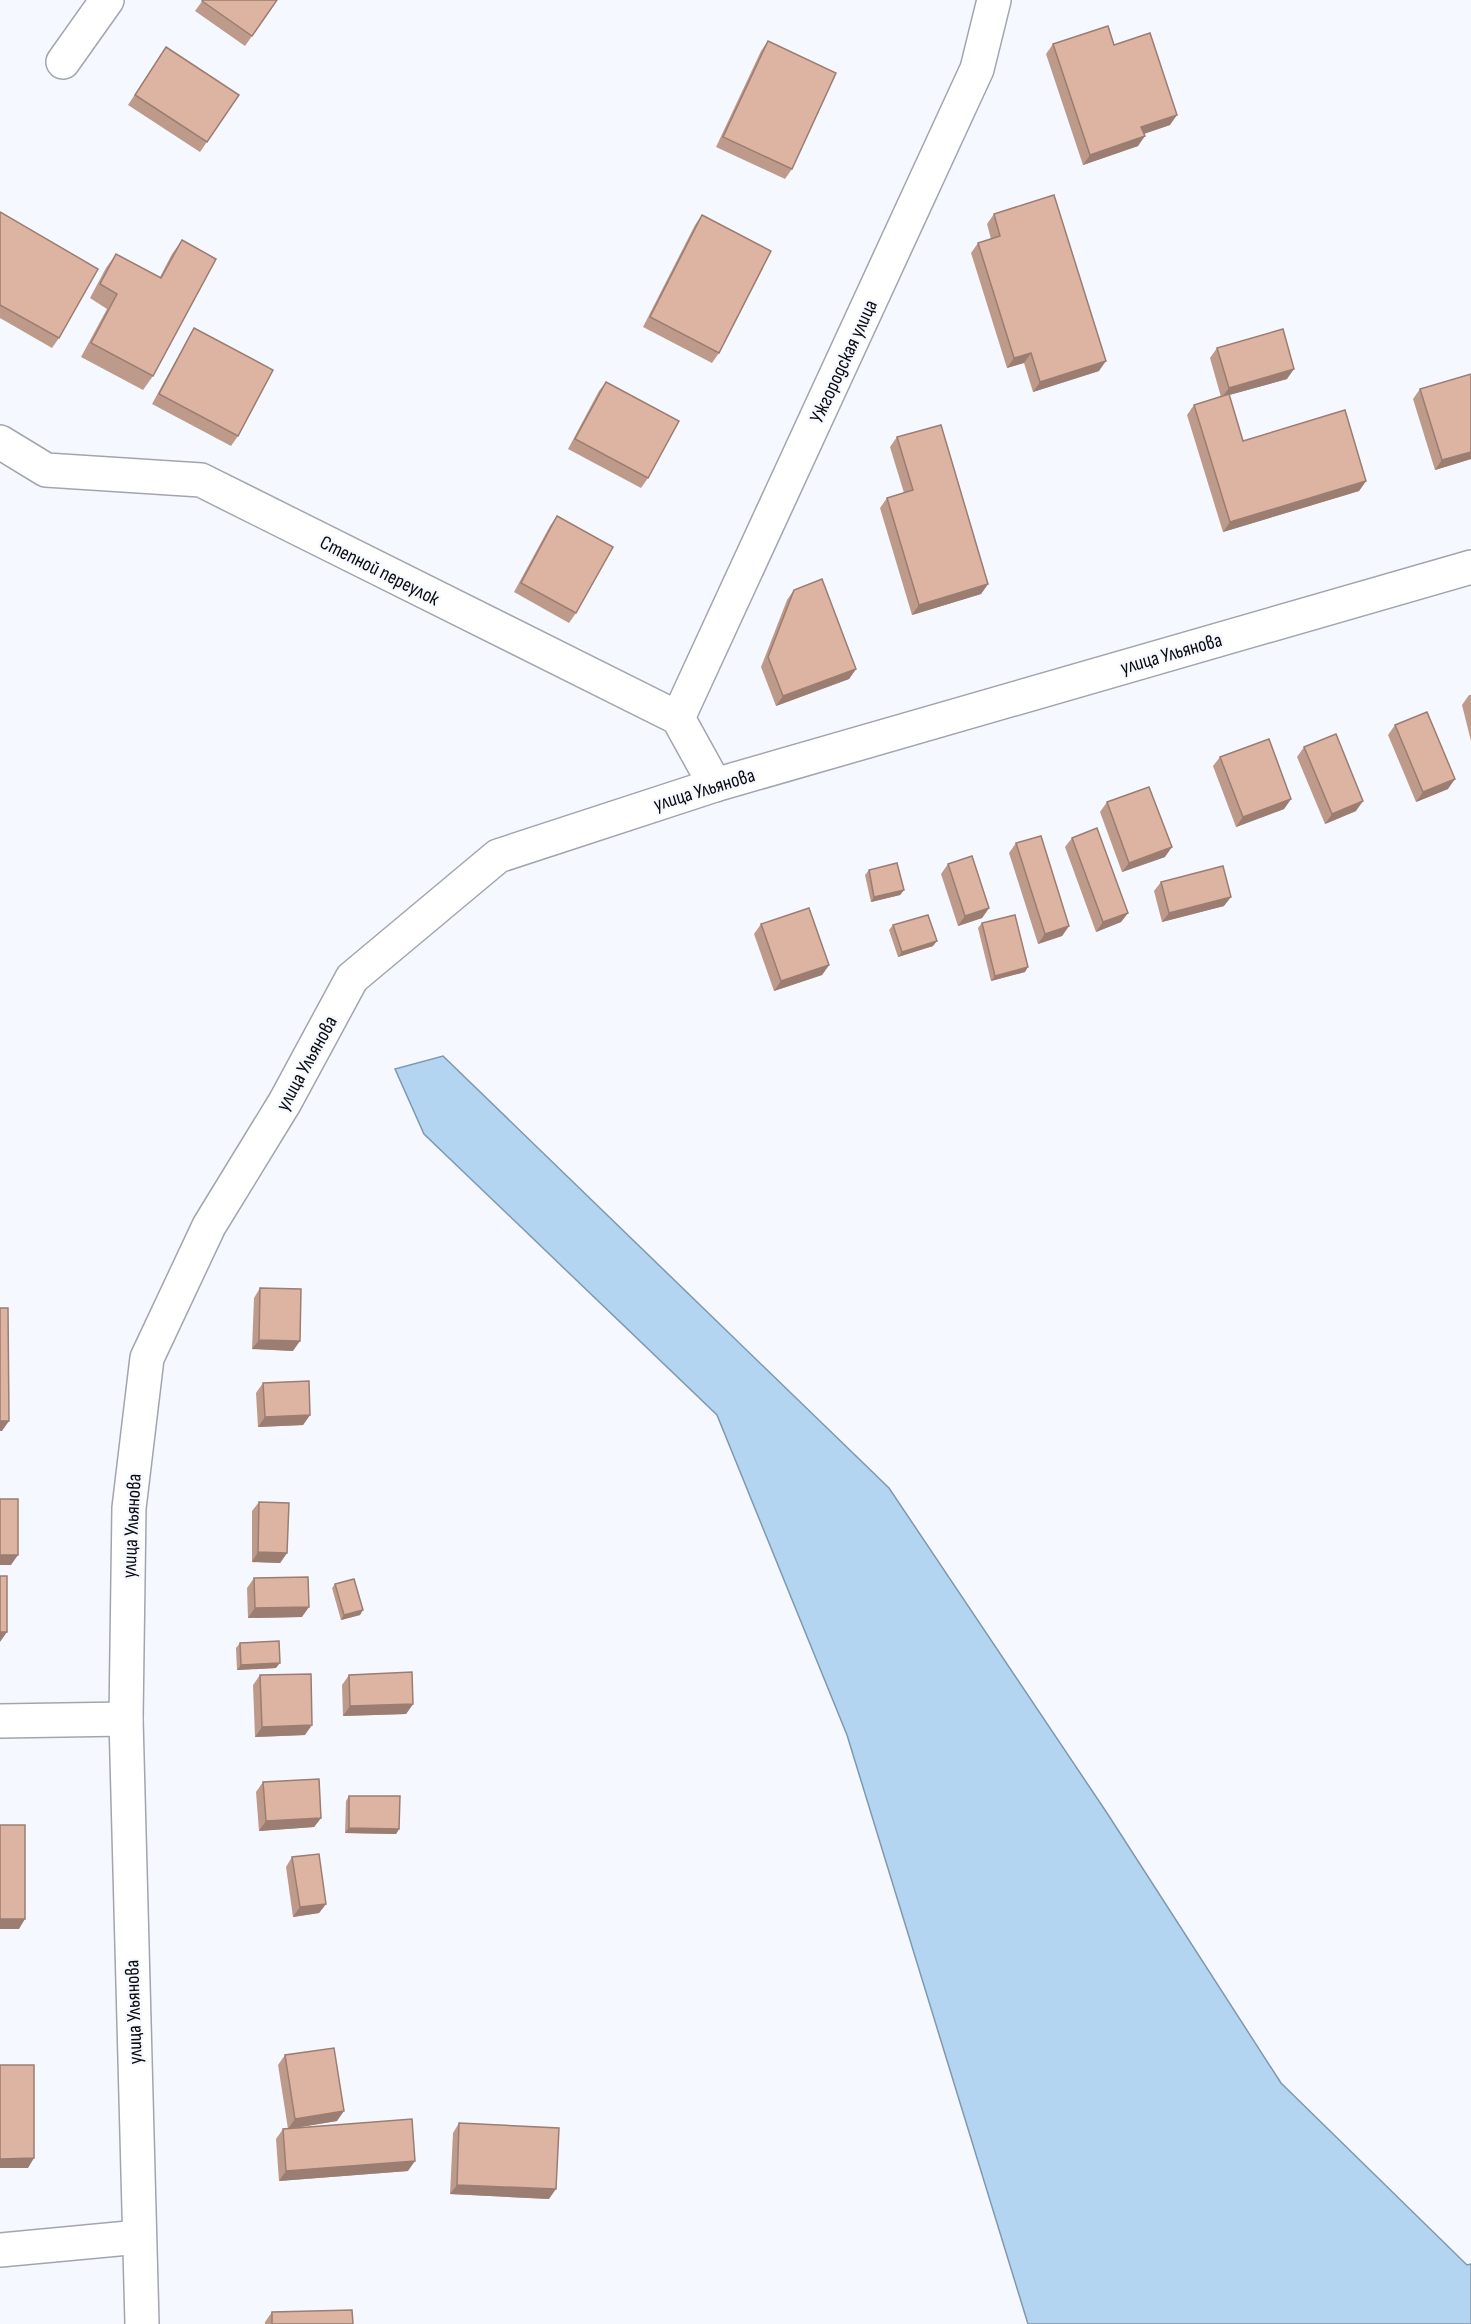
<svg xmlns="http://www.w3.org/2000/svg" width="1471" height="2324" font-family="'Sofia Sans Condensed',sans-serif">
<rect width="100%" height="100%" fill="#f6f8ff"/>
<path fill="#b3d5f1" stroke="#8098ad" stroke-width="1.5" d="M 443,1056 L 889,1488 L 1107,1813 L 1281,2083 L 1467,2265 L 1471,2264 L 1471,2324 L 1028,2324 L 847,1735 L 717,1415 L 424,1134 L 395,1069 Z"/>
<g fill="none" stroke-linecap="round" stroke-linejoin="round">
<defs>
<g id="minor">
<path d="M 63,62 L 107,0"/>
<path d="M 0,442 L 46,470 L 201,480 L 678,718 L 715,785"/>
<path d="M 678,718 L 977,69 L 994,0"/>
<path d="M 0,1721 L 126,1719"/>
<path d="M 0,2250 L 139,2237"/>
</g>
<path id="tertiary" d="M 142,2324 L 126,1719 L 129,1508 L 147,1358 L 209,1226 L 285,1102 L 352,978 L 498,856 L 715,785 L 1471,567"/>
</defs>
<use href="#minor" stroke="#a2a5ae" stroke-width="36"/>
<use href="#tertiary" stroke="#a2a5ae" stroke-width="36"/>
<use href="#minor" stroke="#fff" stroke-width="33"/>
<use href="#tertiary" stroke="#fff" stroke-width="33"/>
</g>
<g fill="#be9a8b">
<path d="M 203,0 L 277,0 L 245,46 L 195,11 Z"/>
<path d="M 768,41 L 792,169 L 785,179 L 716,147 L 761,51 Z"/>
<path d="M 1053,44 L 1114,45 L 1170,125 L 1144,134 L 1138,146 L 1083,165 L 1046,54 Z"/>
<path d="M 160,56 L 239,95 L 200,152 L 128,105 Z"/>
<path d="M 0,212 L 59,338 L 52,348 L 0,318 Z"/>
<path d="M 994,214 L 1099,371 L 1033,392 L 1024,363 L 1007,368 L 971,253 L 978,243 L 991,239 L 987,224 Z"/>
<path d="M 702,215 L 719,353 L 712,363 L 643,327 L 695,225 Z"/>
<path d="M 182,240 L 153,376 L 143,390 L 81,357 L 107,309 L 90,298 L 106,268 L 116,254 L 160,277 L 172,254 Z"/>
<path d="M 194,328 L 238,436 L 231,446 L 152,404 L 188,338 Z"/>
<path d="M 1217,348 L 1287,379 L 1229,395 L 1243,441 L 1366,481 L 1359,491 L 1223,532 L 1187,415 L 1194,405 L 1221,397 L 1210,358 Z"/>
<path d="M 606,382 L 648,478 L 641,488 L 568,449 L 599,391 Z"/>
<path d="M 1420,389 L 1471,459 L 1435,470 L 1413,399 Z"/>
<path d="M 897,437 L 988,584 L 981,594 L 912,615 L 880,508 L 887,498 L 904,493 L 890,447 Z"/>
<path d="M 557,516 L 576,613 L 569,623 L 514,592 L 550,526 Z"/>
<path d="M 794,590 L 856,669 L 849,679 L 776,706 L 761,667 L 787,600 Z"/>
<path d="M 1469,695 L 1471,695 L 1471,741 L 1462,705 Z"/>
<path d="M 1395,725 L 1448,789 L 1416,802 L 1388,735 Z"/>
<path d="M 1304,747 L 1356,811 L 1325,824 L 1297,757 Z"/>
<path d="M 1220,757 L 1291,799 L 1284,809 L 1236,827 L 1213,766 Z"/>
<path d="M 1107,802 L 1165,857 L 1122,872 L 1100,812 Z"/>
<path d="M 1072,838 L 1128,913 L 1121,922 L 1096,932 L 1065,847 Z"/>
<path d="M 1016,843 L 1069,926 L 1062,936 L 1038,944 L 1009,853 Z"/>
<path d="M 948,864 L 989,908 L 982,918 L 958,926 L 941,874 Z"/>
<path d="M 869,870 L 904,890 L 900,895 L 871,902 L 865,875 Z"/>
<path d="M 1161,882 L 1224,906 L 1162,922 L 1154,891 Z"/>
<path d="M 982,923 L 1025,972 L 991,981 L 978,928 Z"/>
<path d="M 761,924 L 829,965 L 822,975 L 774,991 L 754,934 Z"/>
<path d="M 893,925 L 933,946 L 898,957 L 889,930 Z"/>
<path d="M 260,1288 L 293,1351 L 252,1349 L 254,1298 Z"/>
<path d="M 263,1383 L 310,1415 L 303,1425 L 258,1427 L 256,1393 Z"/>
<path d="M 259,1502 L 287,1553 L 280,1563 L 252,1562 L 252,1511 Z"/>
<path d="M 254,1578 L 302,1617 L 248,1618 L 247,1588 Z"/>
<path d="M 335,1584 L 360,1615 L 341,1620 L 332,1588 Z"/>
<path d="M 240,1643 L 276,1668 L 237,1670 L 236,1648 Z"/>
<path d="M 260,1675 L 305,1735 L 255,1737 L 253,1685 Z"/>
<path d="M 349,1675 L 413,1704 L 406,1714 L 343,1716 L 342,1685 Z"/>
<path d="M 263,1782 L 321,1818 L 314,1827 L 259,1831 L 256,1792 Z"/>
<path d="M 349,1796 L 399,1829 L 396,1834 L 345,1833 L 346,1801 Z"/>
<path d="M 292,1857 L 326,1904 L 319,1913 L 293,1917 L 286,1867 Z"/>
<path d="M 285,2055 L 337,2121 L 288,2129 L 278,2065 Z"/>
<path d="M 459,2123 L 549,2199 L 450,2194 L 453,2133 Z"/>
<path d="M 283,2129 L 408,2171 L 279,2181 L 276,2139 Z"/>
<path d="M 272,2312 L 353,2324 L 265,2324 L 265,2322 Z"/>
</g>
<g fill="#9b7d71">
<path d="M 1177,115 L 1170,125 L 1134,137 L 1141,127 Z"/>
<path d="M 1145,136 L 1138,146 L 1083,165 L 1090,155 Z"/>
<path d="M 1031,353 L 1024,363 L 1007,368 L 1014,358 Z"/>
<path d="M 1106,361 L 1099,371 L 1033,392 L 1040,382 Z"/>
<path d="M 1294,369 L 1287,379 L 1222,397 L 1229,388 Z"/>
<path d="M 1471,452 L 1471,459 L 1435,470 L 1442,460 Z"/>
<path d="M 1366,481 L 1359,491 L 1223,532 L 1230,522 Z"/>
<path d="M 988,584 L 981,594 L 912,615 L 919,605 Z"/>
<path d="M 856,669 L 849,679 L 776,706 L 783,696 Z"/>
<path d="M 1455,779 L 1448,789 L 1416,802 L 1423,792 Z"/>
<path d="M 1291,799 L 1284,809 L 1236,827 L 1243,817 Z"/>
<path d="M 1363,801 L 1356,811 L 1325,824 L 1332,814 Z"/>
<path d="M 1172,847 L 1165,857 L 1122,872 L 1129,863 Z"/>
<path d="M 904,890 L 900,895 L 871,902 L 874,897 Z"/>
<path d="M 1231,897 L 1224,906 L 1162,922 L 1169,913 Z"/>
<path d="M 989,908 L 982,918 L 958,926 L 965,916 Z"/>
<path d="M 1128,913 L 1121,922 L 1096,932 L 1103,922 Z"/>
<path d="M 1069,926 L 1062,936 L 1038,944 L 1045,934 Z"/>
<path d="M 937,941 L 933,946 L 898,957 L 902,952 Z"/>
<path d="M 829,965 L 822,975 L 774,991 L 781,981 Z"/>
<path d="M 1028,967 L 1025,972 L 991,981 L 995,976 Z"/>
<path d="M 259,1340 L 300,1341 L 293,1351 L 252,1349 Z"/>
<path d="M 310,1415 L 303,1425 L 258,1427 L 265,1417 Z"/>
<path d="M 0,1421 L 9,1421 L 2,1431 L 0,1431 Z"/>
<path d="M 258,1552 L 287,1553 L 280,1563 L 252,1562 Z"/>
<path d="M 0,1555 L 18,1555 L 11,1565 L 0,1565 Z"/>
<path d="M 309,1607 L 302,1617 L 248,1618 L 255,1608 Z"/>
<path d="M 363,1610 L 360,1615 L 341,1620 L 344,1615 Z"/>
<path d="M 0,1632 L 7,1632 L 0,1642 Z"/>
<path d="M 280,1663 L 276,1668 L 237,1670 L 241,1665 Z"/>
<path d="M 413,1704 L 406,1714 L 343,1716 L 350,1706 Z"/>
<path d="M 312,1725 L 305,1735 L 255,1737 L 262,1727 Z"/>
<path d="M 321,1818 L 314,1827 L 259,1831 L 266,1821 Z"/>
<path d="M 349,1828 L 399,1829 L 396,1834 L 345,1833 Z"/>
<path d="M 326,1904 L 319,1913 L 293,1917 L 300,1907 Z"/>
<path d="M 0,1919 L 25,1919 L 19,1929 L 0,1929 Z"/>
<path d="M 344,2111 L 337,2121 L 288,2129 L 295,2119 Z"/>
<path d="M 34,2158 L 28,2168 L 0,2168 L 0,2159 Z"/>
<path d="M 415,2161 L 408,2171 L 279,2181 L 286,2171 Z"/>
<path d="M 457,2185 L 556,2189 L 549,2199 L 450,2194 Z"/>
</g>
<g fill="#ddb3a2" stroke="#9b7d71" stroke-width="1.5">
<path d="M 203,0 L 277,0 L 252,36 L 202,1 Z"/>
<path d="M 1108,26 L 1114,45 L 1150,33 L 1177,115 L 1141,127 L 1145,136 L 1090,155 L 1053,44 Z"/>
<path d="M 768,41 L 836,73 L 792,169 L 723,137 Z"/>
<path d="M 166,47 L 239,95 L 207,142 L 135,95 Z"/>
<path d="M 1054,195 L 1106,361 L 1040,382 L 1031,353 L 1014,358 L 978,243 L 1000,236 L 994,214 Z"/>
<path d="M 0,212 L 98,269 L 59,338 L 0,305 Z"/>
<path d="M 702,215 L 771,251 L 719,353 L 650,317 Z"/>
<path d="M 182,240 L 216,259 L 153,376 L 91,343 L 117,294 L 100,284 L 116,254 L 161,278 Z"/>
<path d="M 194,328 L 273,370 L 238,436 L 159,394 Z"/>
<path d="M 1283,329 L 1294,369 L 1229,388 L 1217,348 Z"/>
<path d="M 1471,374 L 1471,452 L 1442,460 L 1420,389 Z"/>
<path d="M 606,382 L 679,421 L 648,478 L 575,439 Z"/>
<path d="M 1229,394 L 1243,441 L 1345,410 L 1366,481 L 1230,522 L 1194,405 Z"/>
<path d="M 941,425 L 988,584 L 919,605 L 887,498 L 913,490 L 897,437 Z"/>
<path d="M 557,516 L 613,547 L 576,613 L 521,583 Z"/>
<path d="M 822,579 L 856,669 L 783,696 L 768,657 L 794,590 Z"/>
<path d="M 1427,712 L 1455,779 L 1423,792 L 1395,725 Z"/>
<path d="M 1336,734 L 1363,801 L 1332,814 L 1304,747 Z"/>
<path d="M 1269,739 L 1291,799 L 1243,817 L 1220,757 Z"/>
<path d="M 1149,787 L 1172,847 L 1129,863 L 1107,802 Z"/>
<path d="M 1097,828 L 1128,913 L 1103,922 L 1072,838 Z"/>
<path d="M 1041,836 L 1069,926 L 1045,934 L 1016,843 Z"/>
<path d="M 972,856 L 989,908 L 965,916 L 948,864 Z"/>
<path d="M 897,863 L 904,890 L 874,897 L 869,870 Z"/>
<path d="M 1223,866 L 1231,897 L 1169,913 L 1161,882 Z"/>
<path d="M 809,908 L 829,965 L 781,981 L 761,924 Z"/>
<path d="M 928,915 L 937,941 L 902,952 L 893,925 Z"/>
<path d="M 1015,915 L 1028,967 L 995,976 L 982,923 Z"/>
<path d="M 260,1288 L 301,1289 L 300,1341 L 259,1340 Z"/>
<path d="M 0,1308 L 8,1308 L 9,1421 L 0,1421 Z"/>
<path d="M 309,1381 L 310,1415 L 265,1417 L 263,1383 Z"/>
<rect x="0" y="1499" width="18" height="56"/>
<path d="M 259,1502 L 289,1503 L 287,1553 L 258,1552 Z"/>
<rect x="0" y="1576" width="7" height="56"/>
<path d="M 308,1577 L 309,1607 L 255,1608 L 254,1578 Z"/>
<path d="M 354,1579 L 363,1610 L 344,1615 L 335,1584 Z"/>
<path d="M 279,1641 L 280,1663 L 241,1665 L 240,1643 Z"/>
<path d="M 412,1672 L 413,1704 L 350,1706 L 349,1675 Z"/>
<path d="M 311,1674 L 312,1725 L 262,1727 L 260,1675 Z"/>
<path d="M 319,1779 L 321,1818 L 266,1821 L 263,1782 Z"/>
<path d="M 349,1796 L 400,1796 L 399,1829 L 349,1828 Z"/>
<rect x="0" y="1825" width="25" height="94"/>
<path d="M 319,1854 L 326,1904 L 300,1907 L 292,1857 Z"/>
<path d="M 334,2048 L 344,2111 L 295,2119 L 285,2055 Z"/>
<path d="M 0,2065 L 34,2065 L 34,2158 L 0,2159 Z"/>
<path d="M 412,2119 L 415,2161 L 286,2171 L 283,2129 Z"/>
<path d="M 459,2123 L 559,2128 L 556,2189 L 457,2185 Z"/>
<path d="M 352,2310 L 353,2324 L 272,2324 L 272,2312 Z"/>
</g>
<g text-anchor="middle" stroke-width="4.5" stroke-linejoin="round" paint-order="stroke">
<g font-size="20" fill="#0a0b0f" stroke="#f6f8ff">
<text transform="translate(843 361) rotate(-65)" y="7">Ужгородская улица</text>
<text transform="translate(380 570) rotate(27)" y="7">Степной переулок</text>
<text transform="translate(1171 653) rotate(-16)" y="7">улица Ульянова</text>
<text transform="translate(704 789) rotate(-17)" y="7">улица Ульянова</text>
<text transform="translate(306 1063) rotate(-61)" y="7">улица Ульянова</text>
<text transform="translate(131 1526) rotate(-87)" y="7">улица Ульянова</text>
<text transform="translate(133 2012) rotate(-92)" y="7">улица Ульянова</text>
</g>
</g>
</svg>
